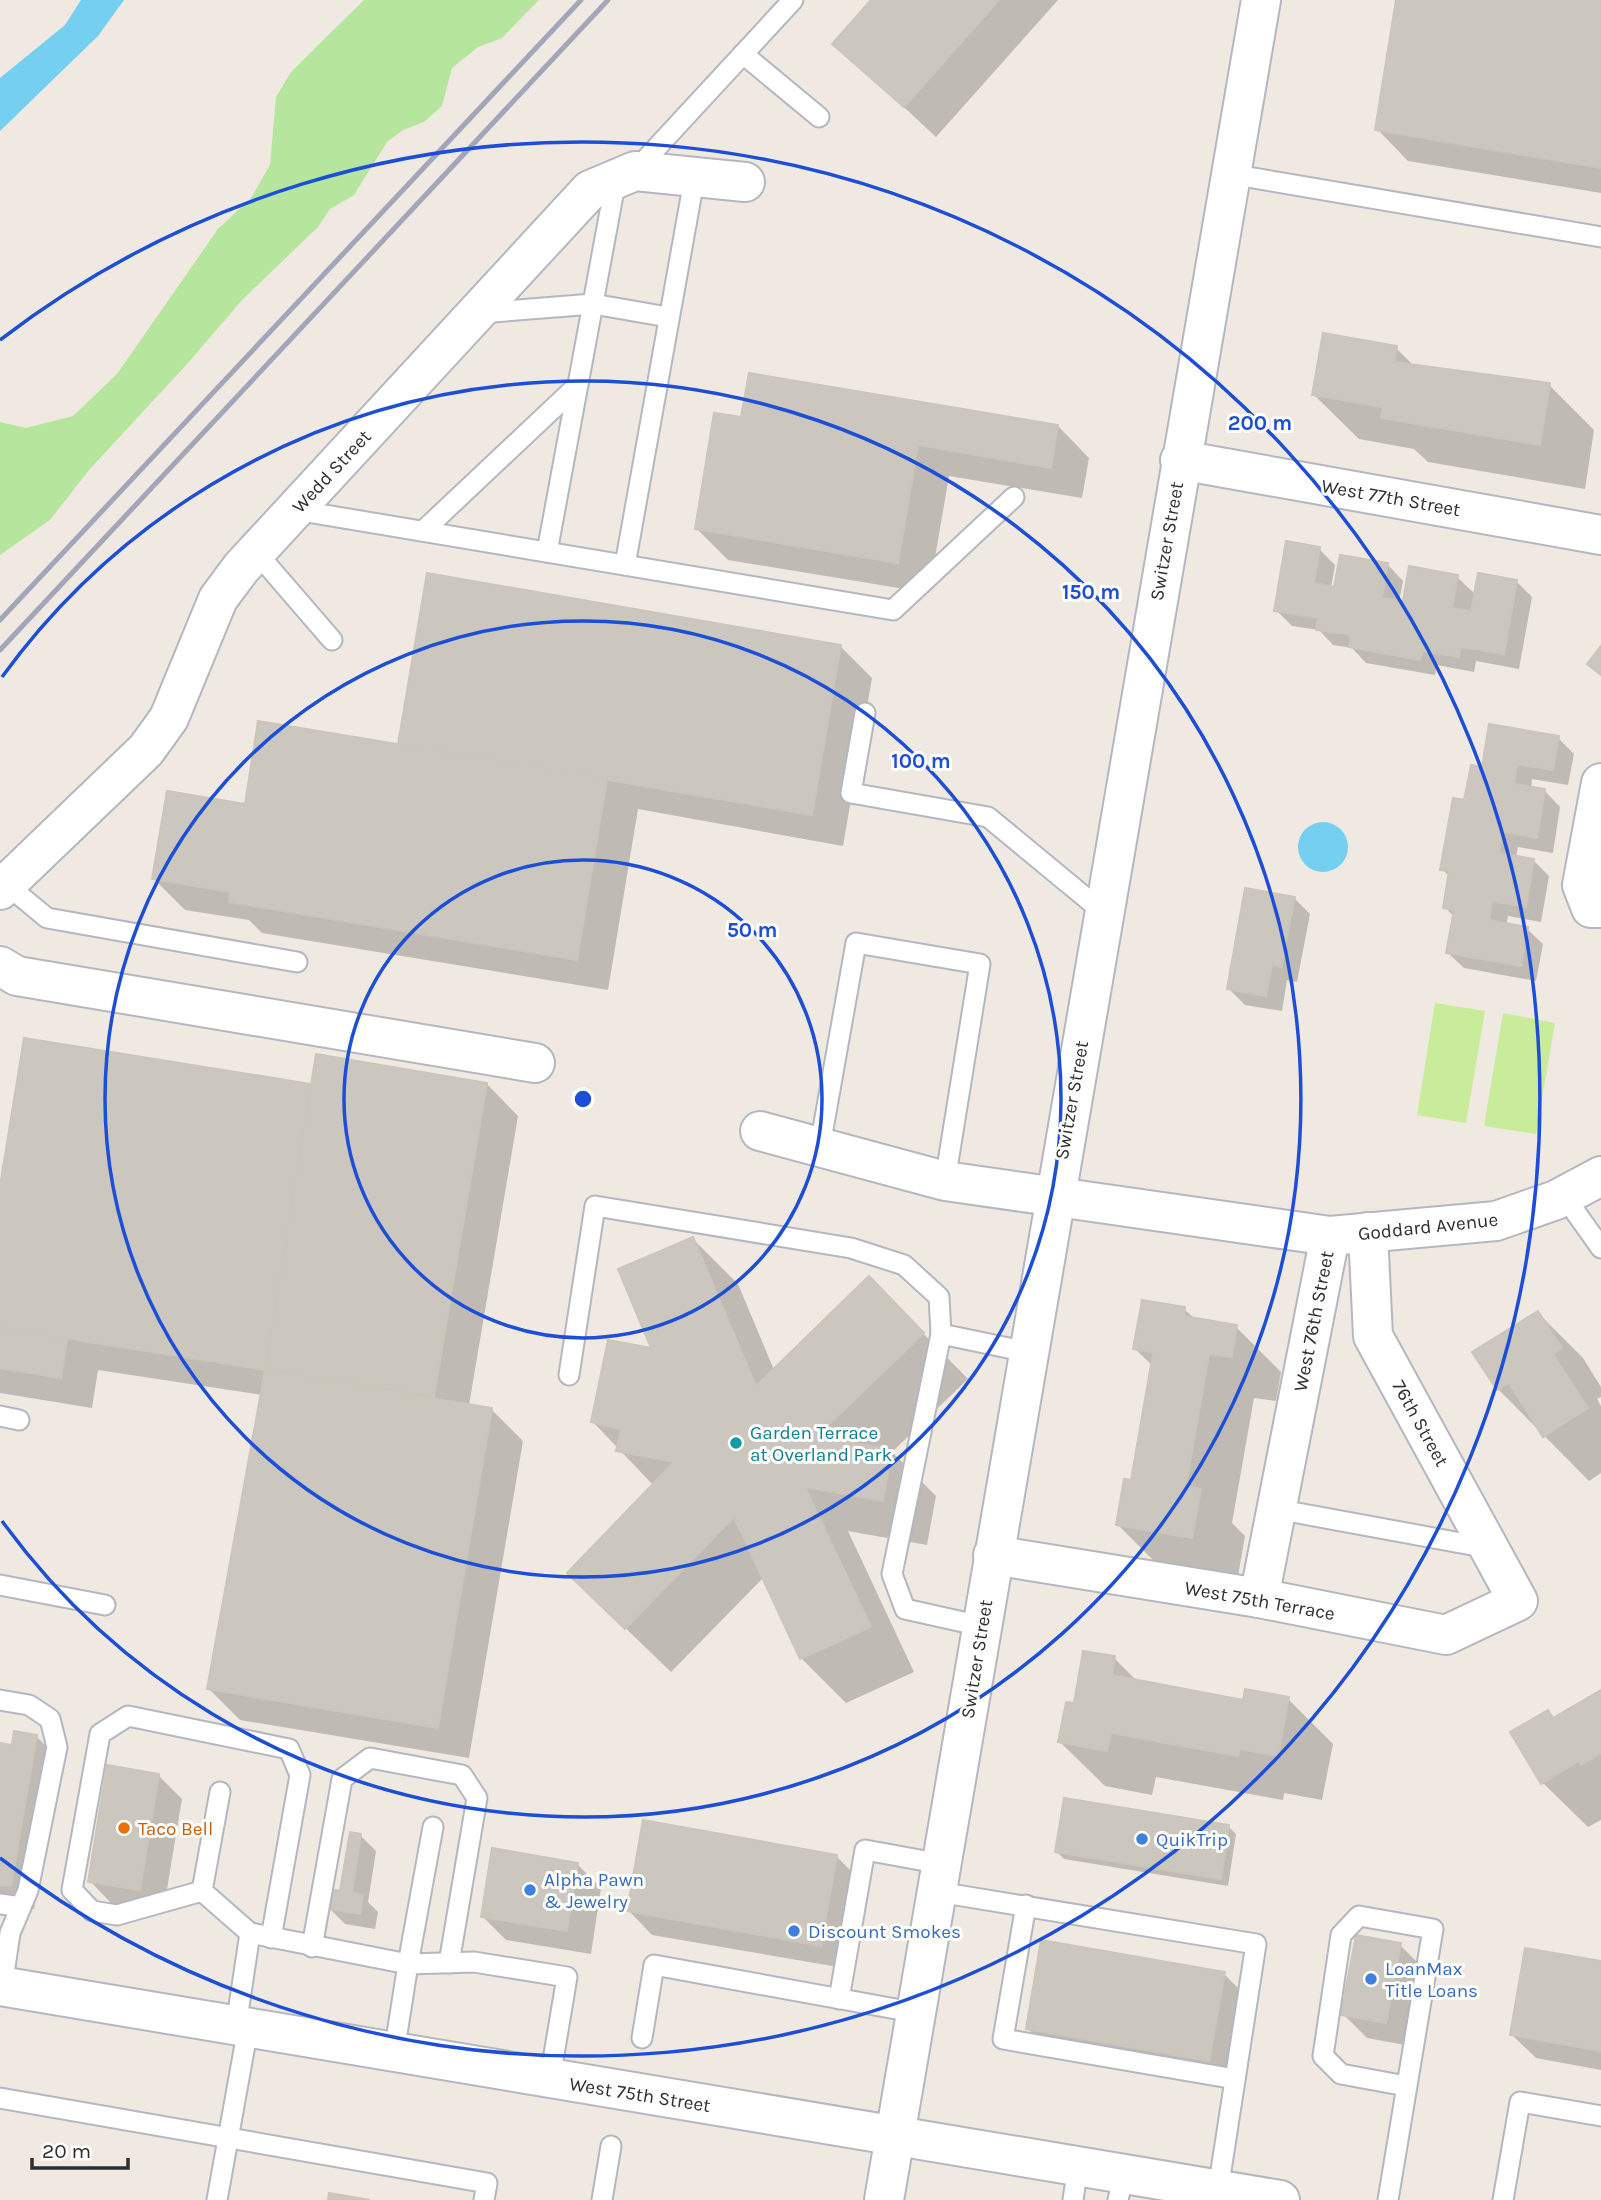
<svg xmlns="http://www.w3.org/2000/svg" width="1601" height="2200" font-family="Karla,sans-serif">
<rect width="100%" height="100%" fill="#efe9e1"/>
<path fill="#b6e59e" d="M 364,0 L 539,0 L 502,38 L 478,47 L 452,68 L 442,106 L 424,122 L 403,130 L 387,142 L 354,195 L 330,209 L 318,227 L 243,299 L 188,363 L 89,470 L 50,520 L 0,555 L 0,422 L 26,428 L 73,416 L 117,374 L 218,229 L 251,198 L 270,165 L 276,97 L 291,72 Z"/>
<g fill="#c9ec9a">
<path d="M 1435,1003 L 1485,1011 L 1466,1123 L 1417,1115 Z"/>
<path d="M 1503,1013 L 1555,1023 L 1536,1134 L 1484,1126 Z"/>
</g>
<g fill="#75cff0">
<path d="M 81,0 L 124,0 L 98,36 L 0,131 L 0,78 L 65,25 Z"/>
<circle cx="1323" cy="847" r="25"/>
</g>
<g fill="#0003">
<path d="M 873,0 L 1058,0 L 936,137 L 835,43 Z"/>
<path d="M 1397,0 L 1601,0 L 1601,193 L 1408,161 L 1377,129 Z"/>
<path d="M 1396,348 L 1414,366 L 1549,385 L 1594,430 L 1585,489 L 1428,462 L 1414,449 L 1359,439 L 1314,395 Z"/>
<path d="M 743,419 L 1058,426 L 1089,458 L 1082,498 L 949,476 L 929,593 L 728,560 L 696,528 Z"/>
<path d="M 1319,549 L 1335,565 L 1331,588 L 1336,589 L 1388,565 L 1403,581 L 1399,603 L 1405,604 L 1457,577 L 1476,595 L 1516,581 L 1532,597 L 1519,669 L 1476,661 L 1474,672 L 1437,665 L 1435,675 L 1366,663 L 1352,648 L 1333,645 L 1319,630 L 1292,626 L 1276,610 Z"/>
<path d="M 429,575 L 840,646 L 872,678 L 843,846 L 638,809 L 608,990 L 262,933 L 249,920 L 185,910 L 154,879 L 400,746 Z"/>
<path d="M 1558,738 L 1574,754 L 1568,785 L 1532,779 L 1531,789 L 1545,791 L 1560,807 L 1553,853 L 1518,847 L 1516,857 L 1533,860 L 1549,876 L 1541,922 L 1508,916 L 1506,925 L 1527,929 L 1543,944 L 1536,981 L 1464,968 L 1448,953 L 1454,917 L 1445,907 L 1450,877 L 1442,869 L 1466,802 L 1483,769 Z"/>
<path d="M 1294,898 L 1310,914 L 1297,982 L 1287,980 L 1282,1011 L 1245,1005 L 1229,989 Z"/>
<path d="M 25,1040 L 312,1086 L 487,1084 L 518,1116 L 469,1405 L 491,1409 L 523,1441 L 469,1758 L 240,1720 L 209,1689 L 262,1395 L 98,1370 L 92,1408 L 0,1393 L 0,1198 Z"/>
<path d="M 693,1239 L 738,1284 L 774,1370 L 914,1324 L 968,1379 L 892,1452 L 936,1496 L 927,1545 L 848,1531 L 914,1672 L 846,1703 L 801,1658 L 764,1577 L 671,1672 L 615,1618 L 654,1486 L 593,1422 L 654,1351 Z"/>
<path d="M 1184,1309 L 1195,1319 L 1236,1327 L 1281,1372 L 1276,1401 L 1254,1398 L 1232,1523 L 1245,1536 L 1237,1582 L 1163,1570 L 1118,1525 L 1133,1483 L 1153,1366 L 1135,1349 Z"/>
<path d="M 1538,1313 L 1583,1358 L 1601,1387 L 1601,1397 L 1597,1399 L 1601,1406 L 1601,1473 L 1589,1481 L 1498,1389 Z"/>
<path d="M 1114,1658 L 1138,1682 L 1245,1702 L 1288,1699 L 1333,1744 L 1322,1800 L 1284,1793 L 1283,1800 L 1156,1777 L 1152,1795 L 1105,1786 L 1060,1742 L 1075,1705 Z"/>
<path d="M 1601,1692 L 1601,1820 L 1588,1827 L 1543,1783 L 1548,1712 L 1555,1719 Z"/>
<path d="M 36,1736 L 60,1760 L 34,1909 L 13,1906 L 0,1896 L 0,1745 L 13,1747 Z"/>
<path d="M 159,1776 L 182,1799 L 163,1913 L 113,1905 L 90,1881 Z"/>
<path d="M 1229,1827 L 1236,1834 L 1228,1886 L 1064,1859 L 1057,1852 Z"/>
<path d="M 361,1836 L 376,1851 L 368,1902 L 378,1912 L 375,1929 L 345,1924 L 329,1908 L 342,1893 Z"/>
<path d="M 836,1856 L 860,1880 L 844,1968 L 652,1935 L 629,1911 Z"/>
<path d="M 578,1865 L 601,1888 L 591,1954 L 506,1940 L 482,1916 Z"/>
<path d="M 1400,1945 L 1424,1969 L 1410,2046 L 1367,2038 L 1343,2014 Z"/>
<path d="M 1601,1963 L 1601,2070 L 1536,2058 L 1512,2035 Z"/>
<path d="M 1224,1974 L 1255,2005 L 1240,2091 L 1059,2059 L 1027,2028 Z"/>
</g>
<g fill="#cbc7bf" stroke="#cbc5ba" stroke-width="2">
<path d="M 871,0 L 999,0 L 904,107 L 832,44 Z"/>
<path d="M 1396,0 L 1601,0 L 1601,168 L 1375,130 Z"/>
<path d="M 1323,333 L 1397,346 L 1394,362 L 1550,383 L 1540,445 L 1381,418 L 1383,407 L 1312,395 Z"/>
<path d="M 749,373 L 1058,425 L 1051,468 L 918,445 L 898,563 L 695,529 L 714,413 L 741,417 Z"/>
<path d="M 1286,541 L 1320,547 L 1314,583 L 1334,587 L 1340,555 L 1388,563 L 1382,598 L 1403,601 L 1409,566 L 1458,575 L 1452,608 L 1471,611 L 1478,573 L 1517,580 L 1504,654 L 1461,647 L 1459,657 L 1422,651 L 1420,660 L 1349,647 L 1351,635 L 1316,630 L 1318,618 L 1274,611 Z"/>
<path d="M 427,573 L 841,645 L 812,815 L 398,744 Z"/>
<path d="M 1601,646 L 1601,675 L 1587,664 Z"/>
<path d="M 258,721 L 607,779 L 577,960 L 229,902 L 230,892 L 152,879 L 167,791 L 245,804 Z"/>
<path d="M 1489,724 L 1559,736 L 1553,770 L 1517,764 L 1514,784 L 1545,789 L 1537,838 L 1503,832 L 1499,853 L 1534,859 L 1526,907 L 1492,901 L 1489,920 L 1528,927 L 1521,966 L 1446,953 L 1454,910 L 1443,908 L 1449,871 L 1440,870 L 1453,798 L 1464,800 L 1471,765 L 1482,767 Z"/>
<path d="M 1245,888 L 1295,897 L 1281,967 L 1272,965 L 1266,996 L 1227,989 Z"/>
<path d="M 24,1038 L 311,1084 L 265,1370 L 0,1328 L 0,1186 Z"/>
<path d="M 316,1054 L 487,1083 L 434,1396 L 265,1370 Z"/>
<path d="M 693,1237 L 756,1386 L 869,1276 L 924,1333 L 817,1436 L 892,1450 L 883,1501 L 805,1487 L 871,1627 L 800,1659 L 734,1517 L 625,1629 L 567,1573 L 674,1462 L 616,1451 L 621,1429 L 591,1422 L 608,1340 L 651,1348 L 618,1269 Z"/>
<path d="M 1142,1300 L 1185,1307 L 1184,1316 L 1237,1325 L 1232,1357 L 1209,1354 L 1186,1486 L 1201,1489 L 1192,1538 L 1116,1525 L 1124,1479 L 1131,1480 L 1153,1353 L 1133,1349 Z"/>
<path d="M 1538,1311 L 1562,1348 L 1553,1354 L 1588,1408 L 1543,1437 L 1509,1383 L 1497,1390 L 1472,1352 Z"/>
<path d="M 0,1328 L 67,1339 L 61,1378 L 0,1368 Z"/>
<path d="M 265,1370 L 492,1408 L 438,1728 L 207,1689 Z"/>
<path d="M 1083,1651 L 1115,1656 L 1112,1675 L 1243,1700 L 1245,1689 L 1289,1697 L 1278,1756 L 1240,1749 L 1238,1756 L 1111,1733 L 1107,1751 L 1058,1742 L 1066,1702 L 1074,1703 Z"/>
<path d="M 1601,1690 L 1601,1753 L 1581,1765 L 1579,1761 L 1541,1784 L 1510,1732 L 1548,1710 L 1553,1718 Z"/>
<path d="M 14,1731 L 37,1735 L 11,1886 L 0,1885 L 0,1743 L 12,1745 Z"/>
<path d="M 107,1765 L 159,1774 L 140,1890 L 88,1882 Z"/>
<path d="M 1064,1798 L 1229,1825 L 1221,1879 L 1055,1852 Z"/>
<path d="M 643,1820 L 837,1855 L 821,1946 L 627,1911 Z"/>
<path d="M 350,1832 L 361,1834 L 352,1893 L 363,1895 L 360,1914 L 328,1909 L 331,1889 L 340,1891 Z"/>
<path d="M 492,1848 L 578,1863 L 567,1931 L 481,1917 Z"/>
<path d="M 1356,1935 L 1401,1943 L 1386,2023 L 1341,2015 Z"/>
<path d="M 1041,1940 L 1225,1972 L 1209,2061 L 1026,2029 Z"/>
<path d="M 1525,1948 L 1601,1961 L 1601,2051 L 1510,2035 Z"/>
<path d="M 329,2193 L 370,2200 L 328,2200 Z"/>
</g>
<g fill="none" stroke-linecap="round" stroke-linejoin="round">
<defs>
<g id="lane">
<path d="M 743,54 L 819,117"/>
<path d="M 635,171 L 793,0"/>
<path d="M 1230,174 L 1601,237"/>
<path d="M 480,313 L 593,304 L 668,317"/>
<path d="M 295,510 L 893,610 L 1014,497"/>
<path d="M 423,531 L 578,385"/>
<path d="M 256,552 L 332,640"/>
<path d="M 547,552 L 616,179"/>
<path d="M 625,565 L 691,197 L 691,177"/>
<path d="M 865,713 L 851,793 L 988,817 L 1103,912"/>
<path d="M 6,884 L 47,918 L 297,962"/>
<path d="M 820,1146 L 856,943 L 980,964 L 945,1181"/>
<path d="M 1564,1196 L 1601,1248"/>
<path d="M 569,1375 L 595,1206 L 851,1248 L 904,1265 L 939,1297 L 941,1334"/>
<path d="M 0,1416 L 19,1420"/>
<path d="M 1276,1509 L 1488,1548"/>
<path d="M 0,1585 L 105,1605"/>
<path d="M 981,1626 L 905,1609 L 892,1574 L 941,1334 L 1028,1352"/>
<path d="M 0,1700 L 29,1705 L 50,1719 L 57,1747 L 28,1890 L 10,1933 L 2,1987"/>
<path d="M 220,1792 L 202,1891 L 250,1933"/>
<path d="M 202,1891 L 117,1915 L 92,1911 L 72,1890 L 100,1734 L 128,1716 L 289,1749 L 300,1775 L 271,1938"/>
<path d="M 938,1892 L 1256,1944 L 1218,2190"/>
<path d="M 0,1904 L 21,1907"/>
<path d="M 1026,1905 L 1003,2039 L 1235,2079"/>
<path d="M 312,1947 L 342,1779 L 370,1758 L 462,1775 L 477,1798 L 449,1963"/>
<path d="M 839,1999 L 865,1850 L 942,1864"/>
<path d="M 236,2026 L 250,1933 L 408,1964 L 433,1827"/>
<path d="M 642,2038 L 654,1965 L 918,2013"/>
<path d="M 394,2053 L 408,1964 L 474,1962 L 567,1977 L 550,2078"/>
<path d="M 0,2098 L 487,2183 L 484,2200"/>
<path d="M 217,2200 L 248,2028"/>
<path d="M 602,2200 L 611,2146"/>
<path d="M 1073,2200 L 1078,2166"/>
<path d="M 1118,2200 L 1124,2174"/>
<path d="M 1388,2200 L 1433,1929 L 1359,1916 L 1341,1935 L 1323,2056 L 1341,2074 L 1406,2086"/>
<path d="M 1503,2200 L 1520,2102 L 1601,2116"/>
</g>
<g id="street">
<path d="M 1180,460 L 1601,535"/>
<path d="M 1601,783 L 1582,885 L 1591,908 L 1601,908"/>
<path d="M 0,890 L 146,750 L 169,718 L 218,599 L 241,568 L 590,190 L 635,171 L 745,182"/>
<path d="M 0,966 L 17,976 L 535,1063"/>
<path d="M 760,1131 L 945,1181 L 1330,1236 L 1496,1221 L 1556,1200 L 1601,1176"/>
<path d="M 993,1555 L 1259,1598 L 1446,1635 L 1518,1601 L 1373,1336 L 1368,1232"/>
<path d="M 1259,1598 L 1330,1236"/>
</g>
<g id="secondary">
<path d="M 0,1986 L 1280,2200"/>
<path d="M 884,2200 L 1261,0"/>
</g>
</defs>
<use href="#lane" stroke="#b4b7c1" stroke-width="23"/>
<use href="#street" stroke="#b4b7c1" stroke-width="42"/>
<use href="#secondary" stroke="#b4b7c1" stroke-width="42"/>
<use href="#lane" stroke="#fff" stroke-width="19"/>
<use href="#street" stroke="#fff" stroke-width="38"/>
<use href="#secondary" stroke="#fff" stroke-width="38"/>
<g stroke="#a3a6b8" stroke-width="5">
<path d="M 0,620 L 581,0"/>
<path d="M 0,650 L 608,0"/>
</g>
</g>
<g fill="none" stroke="#1d4ed8" stroke-width="3.5">
<circle cx="583" cy="1099" r="239"/>
<circle cx="583" cy="1099" r="478"/>
<path d="M2 677A718 718 0 1 1 2 1521"/>
<path d="M0 340A957 957 0 1 1 0 1858"/>
</g>
<circle fill="#0f9aa8" stroke="#fff" stroke-width="2.5" cx="736" cy="1443" r="7"/>
<circle fill="#e8710a" stroke="#fff" stroke-width="2.5" cx="124" cy="1828" r="7"/>
<g fill="#3f7fe0" stroke="#fff" stroke-width="2.5">
<circle cx="1142" cy="1839" r="7"/>
<circle cx="530" cy="1890" r="7"/>
<circle cx="794" cy="1931" r="7"/>
<circle cx="1371" cy="1979" r="7"/>
</g>
<g text-anchor="middle" stroke-width="6" stroke-linejoin="round" paint-order="stroke">
<g font-size="19" fill="#2e2e2e" stroke="#fff">
<text transform="translate(331 471) rotate(-47)" y="7">Wedd Street</text>
<text transform="translate(1391 497) rotate(10)" y="7">West 77th Street</text>
<text transform="translate(1166 541) rotate(-80)" y="7">Switzer Street</text>
<text transform="translate(1071 1100) rotate(-80)" y="7">Switzer Street</text>
<text transform="translate(1428 1226) rotate(-6)" y="7">Goddard Avenue</text>
<text transform="translate(1313 1321) rotate(-79)" y="7">West 76th Street</text>
<text transform="translate(1421 1423) rotate(61)" y="7">76th Street</text>
<text transform="translate(1260 1600) rotate(10)" y="7">West 75th Terrace</text>
<text transform="translate(976 1659) rotate(-81)" y="7">Switzer Street</text>
<text transform="translate(640 2094) rotate(9)" y="7">West 75th Street</text>
</g>
<g font-size="19" fill="#0d838f" stroke="#fff" text-anchor="start">
<text x="750" y="1439">Garden Terrace<tspan x="750" dy="22">at Overland Park</tspan></text>
</g>
<g font-size="19" fill="#c56008" stroke="#fff" text-anchor="start">
<text x="138" y="1835">Taco Bell</text>
</g>
<g font-size="19" fill="#366cbe" stroke="#fff" text-anchor="start">
<text x="1156" y="1846">QuikTrip</text>
<text x="544" y="1886">Alpha Pawn<tspan x="544" dy="22">&amp; Jewelry</tspan></text>
<text x="808" y="1938">Discount Smokes</text>
<text x="1385" y="1975">LoanMax<tspan x="1385" dy="22">Title Loans</tspan></text>
</g>
</g>
<circle cx="583" cy="1099" r="10" fill="#1d4ed8" stroke="#fff" stroke-width="3.5"/>
<g font-size="21" text-anchor="middle" font-weight="bold" fill="#1d4ed8" stroke="#fff" stroke-width="6" stroke-linejoin="round" paint-order="stroke">
<text x="1260" y="430">200 m</text>
<text x="1091" y="599">150 m</text>
<text x="921" y="768">100 m</text>
<text x="752" y="937">50 m</text>
</g>
<path d="M32 2158v10h96v-10" fill="none" stroke="#2e2e2e" stroke-width="3.5"/>
<text x="42" y="2158" font-size="21" fill="#2e2e2e" stroke="#ffffff" stroke-width="5" paint-order="stroke">20 m</text>
</svg>
